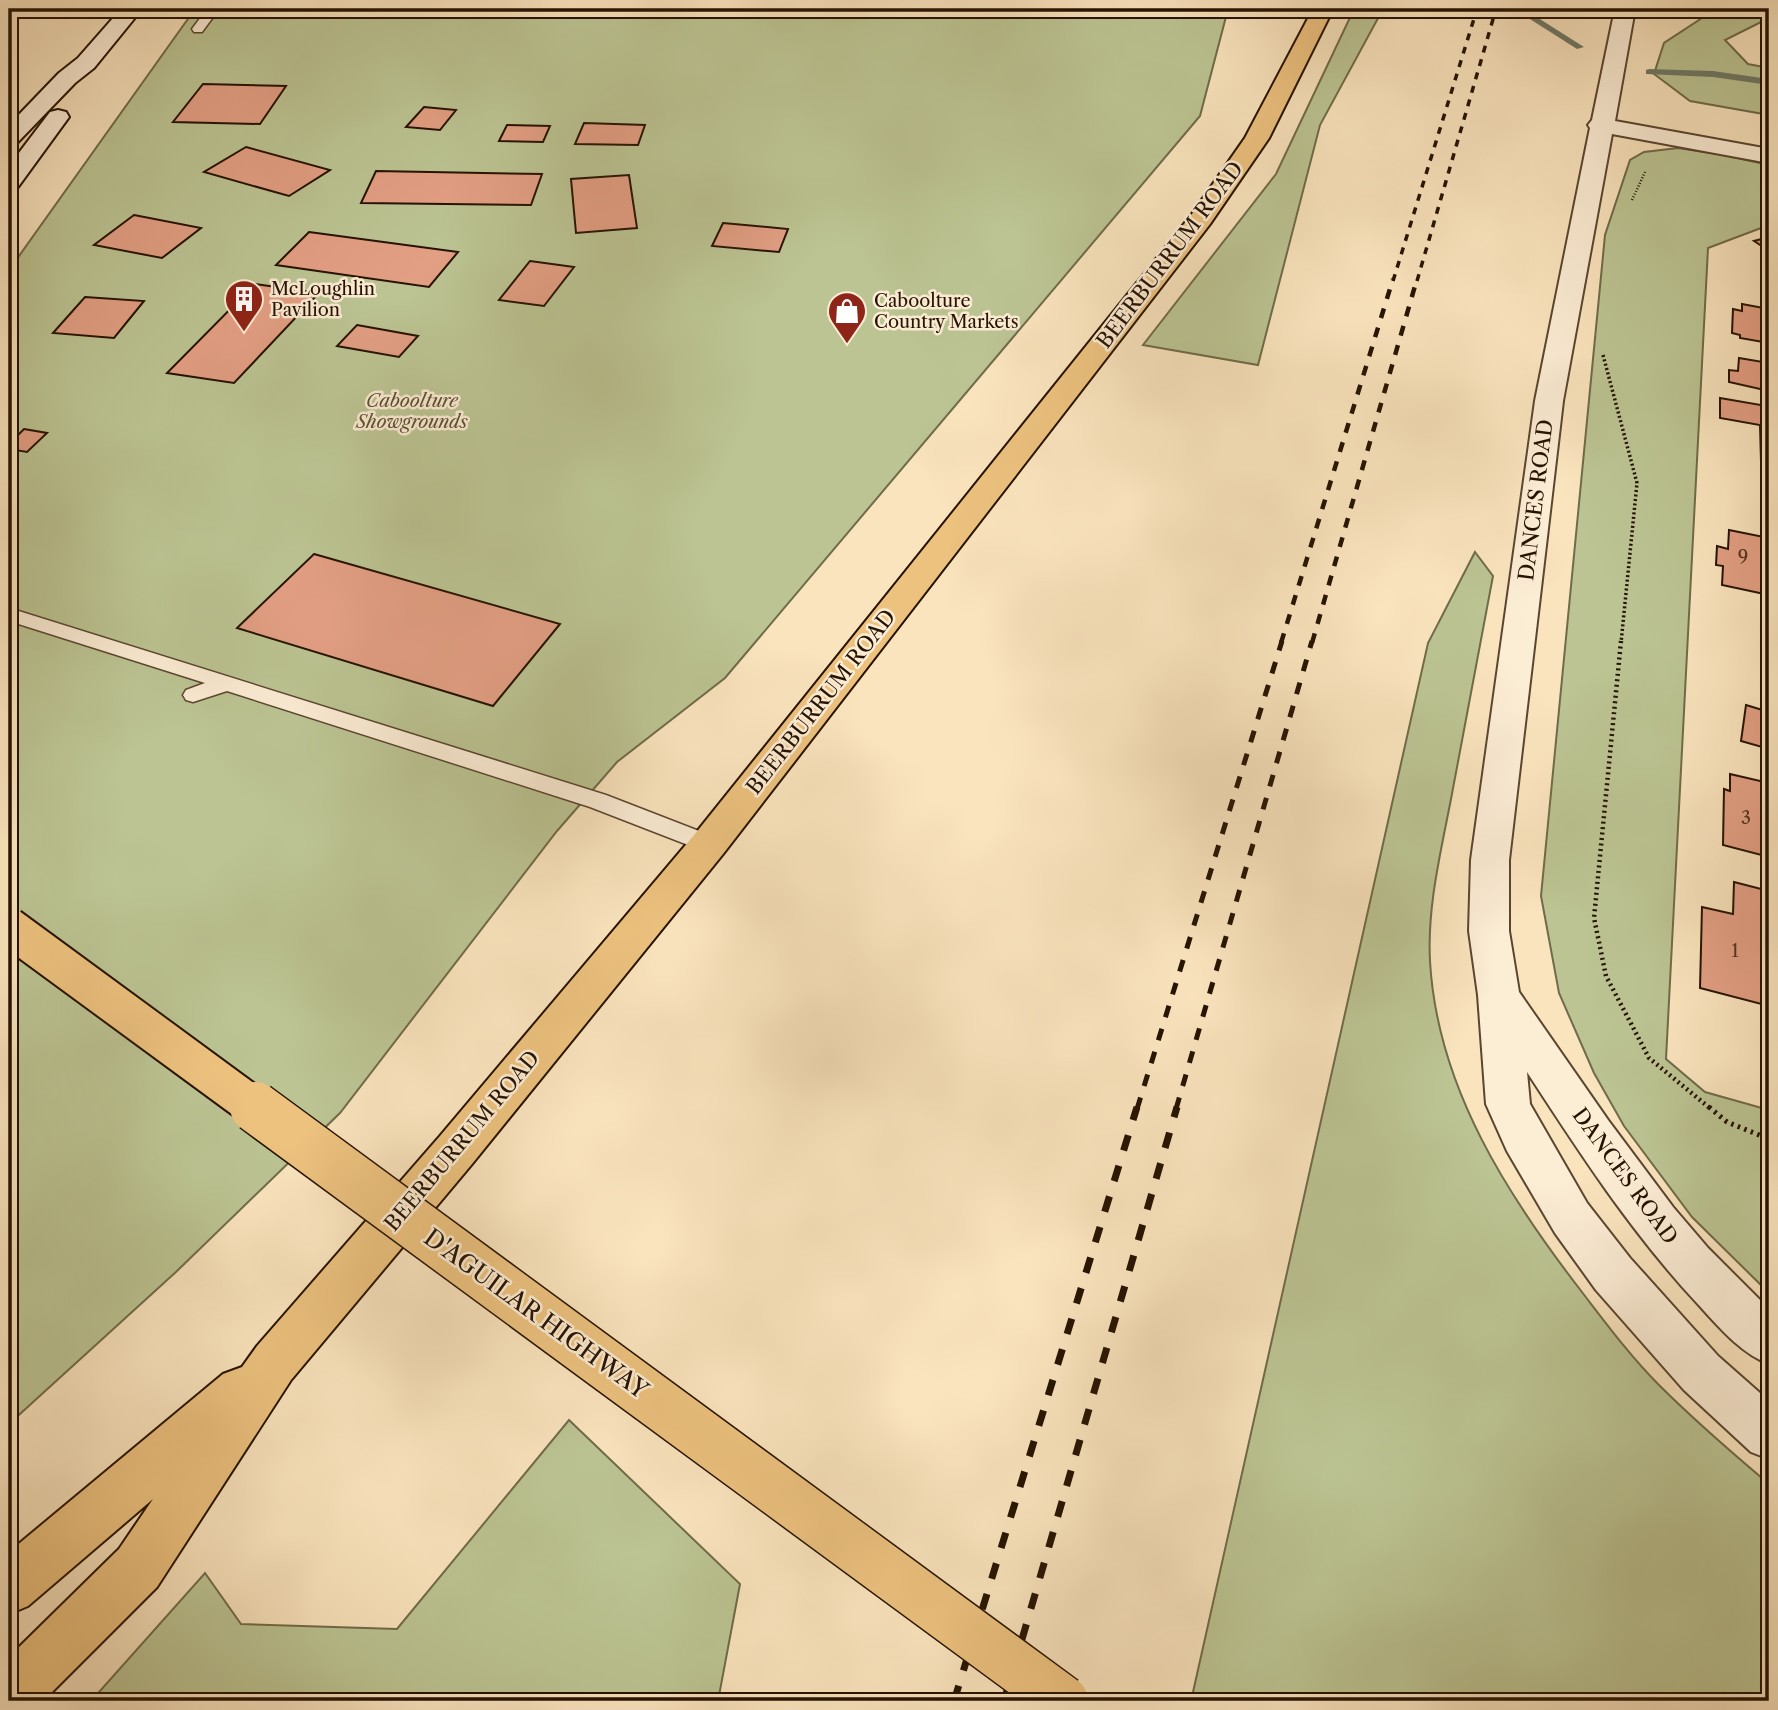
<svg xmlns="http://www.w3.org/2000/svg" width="1778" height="1710" font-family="'Libre Caslon Text',serif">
<rect width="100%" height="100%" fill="#fae4be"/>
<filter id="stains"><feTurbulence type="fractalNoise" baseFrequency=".00286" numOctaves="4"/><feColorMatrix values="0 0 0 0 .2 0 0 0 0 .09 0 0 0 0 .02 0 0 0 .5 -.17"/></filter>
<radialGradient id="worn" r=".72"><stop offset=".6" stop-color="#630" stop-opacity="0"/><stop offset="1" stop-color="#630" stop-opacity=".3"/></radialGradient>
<g fill="#bcc493" stroke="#706b4a" stroke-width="2">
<path d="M 195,9 L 1228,9 L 1200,116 L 725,678 L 617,762 L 557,831 L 340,1113 L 177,1271 L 9,1424 L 9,270 Z"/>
<path d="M 1354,9 L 1383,9 L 1320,125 L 1258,365 L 1143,345 L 1276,174 Z"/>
<path d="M 1704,9 L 1764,9 L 1763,21 L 1725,40 L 1748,64 L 1769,68 L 1769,115 L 1690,101 L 1654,74 L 1664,43 L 1705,16 Z"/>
<path d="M 1678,148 L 1724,155 L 1769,165 L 1769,225 L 1708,248 L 1666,1059 L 1705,1092 L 1769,1110 L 1769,1293 L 1692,1217 L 1624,1126 L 1594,1073 L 1559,993 L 1541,896 L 1605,235 L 1630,160 L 1644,152 Z"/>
<path d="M 1475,552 L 1493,576 C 1479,650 1465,724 1451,799 C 1441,851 1427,907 1430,961 C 1437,1088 1509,1198 1585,1296 C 1608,1326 1632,1358 1659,1385 C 1694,1420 1731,1452 1769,1484 L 1769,1701 L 1191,1701 L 1428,643 Z"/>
<path d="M 569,1420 L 740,1584 L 718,1701 L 91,1701 L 205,1573 L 241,1624 L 397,1629 Z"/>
</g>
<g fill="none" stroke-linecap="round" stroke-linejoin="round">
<g fill="#6e7a68" fill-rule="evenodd">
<path d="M 1514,9 L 1524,9 L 1584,47 L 1577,49 Z"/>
<path d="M 1649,69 L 1713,71 L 1769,79 L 1769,85 L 1713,77 L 1646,74 L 1646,70 Z"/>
</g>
</g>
<g fill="#e39f84" stroke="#251200" stroke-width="2">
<path d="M 203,84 L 286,86 L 260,124 L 173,122 Z"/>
<path d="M 424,107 L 456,110 L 440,130 L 406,127 Z"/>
<path d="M 584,123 L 645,125 L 638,145 L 575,144 Z"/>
<path d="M 507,125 L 550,126 L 543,142 L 499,141 Z"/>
<path d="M 246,147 L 330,170 L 289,196 L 204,172 Z"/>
<path d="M 376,171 L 542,174 L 531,205 L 361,203 Z"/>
<path d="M 629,175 L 637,228 L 576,233 L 571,179 Z"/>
<path d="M 134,215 L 201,228 L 162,258 L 94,245 Z"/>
<path d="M 723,223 L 788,229 L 779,252 L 712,246 Z"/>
<path d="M 309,232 L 458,252 L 429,287 L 276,265 Z"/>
<path d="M 1769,237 L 1769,251 L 1754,241 Z"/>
<path d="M 530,261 L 574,267 L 544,306 L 499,300 Z"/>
<path d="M 255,284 L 319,293 L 234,383 L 167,373 Z"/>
<path d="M 85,297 L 144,301 L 114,338 L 53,333 Z"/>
<path d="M 1742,304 L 1769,309 L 1769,343 L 1740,338 L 1740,335 L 1732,333 L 1733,309 L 1742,311 Z"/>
<path d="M 357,325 L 418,336 L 399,357 L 337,346 Z"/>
<path d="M 1739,358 L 1769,363 L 1769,391 L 1729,382 L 1729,370 L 1738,371 Z"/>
<path d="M 1720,398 L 1761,405 L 1761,410 L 1769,412 L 1769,462 L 1761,461 L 1760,425 L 1720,418 Z"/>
<path d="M 24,429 L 47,433 L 27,452 L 9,449 L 9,444 Z"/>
<path d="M 1729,530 L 1769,538 L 1769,595 L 1722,585 L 1723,566 L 1716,565 L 1717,546 L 1728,549 Z"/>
<path d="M 314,554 L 560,624 L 493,706 L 237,628 Z"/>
<path d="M 1746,705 L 1769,712 L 1769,749 L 1741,741 Z"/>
<path d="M 1730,774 L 1769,783 L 1769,857 L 1723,845 L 1724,789 L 1730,791 Z"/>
<path d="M 1734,882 L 1769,891 L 1769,1006 L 1700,988 L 1702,907 L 1733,914 Z"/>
</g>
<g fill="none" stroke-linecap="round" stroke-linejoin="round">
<defs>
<g id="lane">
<path d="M 207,9 L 219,9 L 202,32 L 194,32 L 192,29 Z"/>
<path d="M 9,608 L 606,795 L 717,838 L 720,844 L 717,850 L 709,852 L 701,850 L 590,807 L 227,691 L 193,702 L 186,700 L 183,695 L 186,690 L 205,683 L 9,621 Z"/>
</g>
<path id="street" d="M 1615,9 L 1635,9 L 1615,121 L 1769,149 L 1769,163 L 1612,134 L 1563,401 L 1509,860 L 1509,931 L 1519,992 L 1608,1120 L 1673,1207 L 1708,1248 L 1769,1309 L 1769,1364 C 1740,1353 1717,1325 1696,1302 C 1631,1232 1579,1152 1527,1072 L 1530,1104 L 1587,1203 L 1630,1258 L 1718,1356 L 1769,1401 L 1769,1459 L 1751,1452 L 1684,1390 L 1596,1290 L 1555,1233 L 1507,1151 L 1486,1104 L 1478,995 L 1469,931 L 1471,860 L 1535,401 L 1590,128 L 1588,125 L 1592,120 Z"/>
<g id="secondary">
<path d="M 121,9 L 142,9 L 94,68 L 75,83 L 17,143 L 9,145 L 9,125 L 59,73 L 78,58 Z"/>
<path d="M 58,110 L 66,112 L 69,117 L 18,187 L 9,189 L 9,166 L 50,112 Z"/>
</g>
<path id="primary" d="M 1313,9 L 1333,9 L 1269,138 L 1210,224 L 723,854 L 472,1164 L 291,1380 L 157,1587 L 43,1701 L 9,1701 L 9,1657 L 119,1549 L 153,1499 L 28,1606 L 9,1614 L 9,1552 L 223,1374 L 242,1367 L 257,1346 L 440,1136 L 695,834 L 1192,214 L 1245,138 Z"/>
</defs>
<use href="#lane" stroke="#5a4630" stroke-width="3"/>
<use href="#street" stroke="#5a4630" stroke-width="4"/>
<use href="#secondary" stroke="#251200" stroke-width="4"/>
<use href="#primary" stroke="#251200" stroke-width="4"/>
<path stroke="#251200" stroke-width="2.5" stroke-dasharray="1 2" stroke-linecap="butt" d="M 1632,200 L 1646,170"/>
<path stroke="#251200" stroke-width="3.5" stroke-dasharray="2 2.5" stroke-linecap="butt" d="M 1603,355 L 1637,483 L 1621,643"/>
<path stroke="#251200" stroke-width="4.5" stroke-dasharray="2 3.5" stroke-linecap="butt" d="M 1621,641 L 1594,918 L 1606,976 L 1649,1058 L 1711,1109"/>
<path stroke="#251200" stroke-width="5" stroke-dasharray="2.5 4.5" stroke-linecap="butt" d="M 1709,1107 L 1727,1122 L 1769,1139"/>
<use href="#lane" fill="#fcedd5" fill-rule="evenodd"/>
<use href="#street" fill="#fcedd5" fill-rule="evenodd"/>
<use href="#secondary" fill="#fcedd5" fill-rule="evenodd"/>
<use href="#primary" fill="#edc27f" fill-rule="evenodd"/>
<g stroke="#251200" stroke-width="3.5" stroke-dasharray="7 7" stroke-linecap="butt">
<path d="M 1393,281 L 1477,9"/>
<path d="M 1417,281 L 1496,9"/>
</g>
<g stroke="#251200" stroke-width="4.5" stroke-dasharray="10 10" stroke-linecap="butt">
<path d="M 1281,643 L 1393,279"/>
<path d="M 1312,643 L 1417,279"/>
</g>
<g stroke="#251200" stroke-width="5" stroke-dasharray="12 12" stroke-linecap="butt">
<path d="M 1137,1109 L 1282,641"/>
<path d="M 1176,1109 L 1312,641"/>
</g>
<g stroke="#251200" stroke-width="7" stroke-dasharray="16 16" stroke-linecap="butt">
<path d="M 954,1701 L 1137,1107"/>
<path d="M 1004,1701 L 1177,1107"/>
</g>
<defs>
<path id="highway-bridge-far1" d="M 9,927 L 257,1109"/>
<path id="highway-bridge" d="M 255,1107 L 1063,1701"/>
</defs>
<use href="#highway-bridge-far1" stroke="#251200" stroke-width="42" stroke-linecap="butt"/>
<use href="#highway-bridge" stroke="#251200" stroke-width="53" stroke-linecap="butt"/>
<use href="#highway-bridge-far1" stroke="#edc27f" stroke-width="38"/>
<use href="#highway-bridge" stroke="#edc27f" stroke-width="50"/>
</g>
<defs>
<symbol id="building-pin" viewBox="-11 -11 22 30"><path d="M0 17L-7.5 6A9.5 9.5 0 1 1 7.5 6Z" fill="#8f2418" stroke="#fcedd5"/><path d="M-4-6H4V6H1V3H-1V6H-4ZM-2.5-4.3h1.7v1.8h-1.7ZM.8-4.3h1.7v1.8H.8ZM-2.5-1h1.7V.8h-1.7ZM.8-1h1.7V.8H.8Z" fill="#fff"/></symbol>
<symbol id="shop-pin" viewBox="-11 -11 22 30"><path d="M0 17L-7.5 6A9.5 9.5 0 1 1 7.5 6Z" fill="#8f2418" stroke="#fcedd5"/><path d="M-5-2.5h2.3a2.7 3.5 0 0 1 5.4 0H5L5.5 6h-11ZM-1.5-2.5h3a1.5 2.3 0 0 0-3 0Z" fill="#fff"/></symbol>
</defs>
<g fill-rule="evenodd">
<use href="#building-pin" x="222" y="277" width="44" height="60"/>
<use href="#shop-pin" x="825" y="289" width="44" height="60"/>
</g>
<g text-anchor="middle" stroke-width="5" stroke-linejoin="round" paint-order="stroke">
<g font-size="18" fill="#251200" stroke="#fcedd5" text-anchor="start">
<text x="271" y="295">McLoughlin<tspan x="271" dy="21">Pavilion</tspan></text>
<text x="874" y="307">Caboolture<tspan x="874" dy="21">Country Markets</tspan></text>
</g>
<g font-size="18" font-style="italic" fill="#5a5033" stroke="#fcedd5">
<text x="412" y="407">Caboolture<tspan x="412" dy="21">Showgrounds</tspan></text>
</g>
<g font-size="18" fill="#543521">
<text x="1743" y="563">9</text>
<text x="1746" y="824">3</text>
<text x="1735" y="957">1</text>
</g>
<g font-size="21" fill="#251200" stroke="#fcedd5">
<text transform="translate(1170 255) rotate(-53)" y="7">BEERBURRUM ROAD</text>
<text transform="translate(1536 500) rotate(-83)" y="7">DANCES ROAD</text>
<text transform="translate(821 702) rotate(-52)" y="7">BEERBURRUM ROAD</text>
<text transform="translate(462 1141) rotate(-50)" y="7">BEERBURRUM ROAD</text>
<text transform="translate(1625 1176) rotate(54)" y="7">DANCES ROAD</text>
</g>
<g font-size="24" fill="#251200" stroke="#fcedd5">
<text transform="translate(536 1314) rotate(36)" y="8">D'AGUILAR HIGHWAY</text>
</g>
</g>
<rect width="1778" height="1710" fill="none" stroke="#fae4be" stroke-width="35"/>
<rect x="10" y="10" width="1757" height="1689" fill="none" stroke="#251200" stroke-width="3.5"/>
<rect x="18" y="18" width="1743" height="1675" fill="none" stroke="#251200" stroke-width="2"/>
<rect width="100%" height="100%" filter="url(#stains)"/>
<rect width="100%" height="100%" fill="url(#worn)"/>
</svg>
